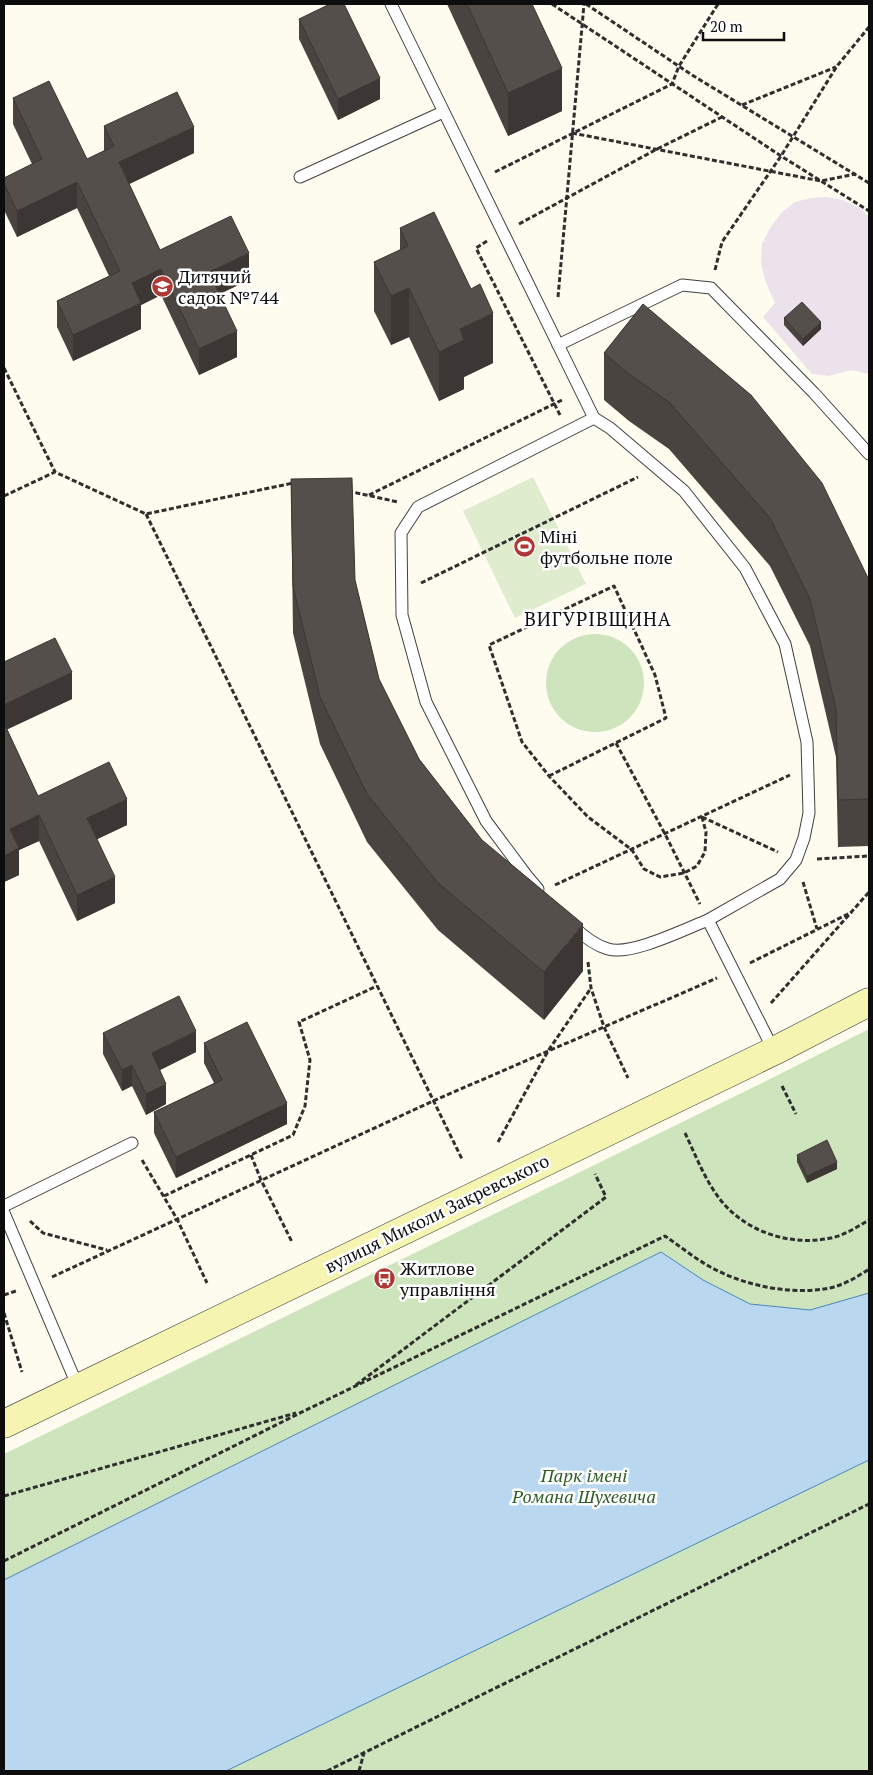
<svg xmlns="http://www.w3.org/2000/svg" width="873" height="1775" font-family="'PT Serif',serif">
<rect width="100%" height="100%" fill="#fdfcef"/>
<path fill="#ebe2eb" d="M 827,197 L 843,200 L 860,208 L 869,217 L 869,374 L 851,370 L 829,376 L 812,374 L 763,317 L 775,303 L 766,283 L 761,263 L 762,244 L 770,228 L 782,212 L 795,202 L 811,198 Z"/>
<g fill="#cee4bc">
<circle cx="595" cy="683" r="49"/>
<path d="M 869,1029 L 869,1771 L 4,1771 L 4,1454 L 762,1083 Z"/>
</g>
<path fill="#dfeccd" d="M 533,477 L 586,584 L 515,618 L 463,511 Z"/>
<path fill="#b9d7ef" stroke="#4886be" d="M 661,1252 L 703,1280 L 750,1304 L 810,1310 L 869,1293 L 869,1460 L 226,1771 L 4,1771 L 4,1580 Z"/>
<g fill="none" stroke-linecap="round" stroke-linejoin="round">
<defs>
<g id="lane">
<path d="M 391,4 L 594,418 L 418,507 L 401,533 L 402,615 L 426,702 L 486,821 L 527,876 L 538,889"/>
<path d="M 300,177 L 443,112"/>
<path d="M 558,345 L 682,285 L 711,288 L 814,393 L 869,454"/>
<path d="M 594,418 L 610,428 L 684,491 L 745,568 L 785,644 L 807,742 L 809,813 L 804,838 L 796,860 L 780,879 L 708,920"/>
<path d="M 573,926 C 583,936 594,945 608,949 C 631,956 685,929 708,920 L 774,1051"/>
<path d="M 4,1206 L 132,1143"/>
<path d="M 4,1213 L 78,1387"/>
</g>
<path id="secondary" d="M 4,1424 L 774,1051 L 869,1002"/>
</defs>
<use href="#lane" stroke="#404040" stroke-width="13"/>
<use href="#secondary" stroke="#2f2f2f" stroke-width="29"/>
<g stroke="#2f2f2f" stroke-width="3" stroke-dasharray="5 2.5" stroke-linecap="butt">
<path d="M 552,4 L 781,156 L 869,211"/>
<path d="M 586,4 L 692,75 L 869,183"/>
<path d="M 742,105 L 836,67"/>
<path d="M 572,133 L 821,181 L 856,174"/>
<path d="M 495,172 L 672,84 L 679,66 L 718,4"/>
<path d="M 519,224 L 657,149 L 722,117"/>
<path d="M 487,241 L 476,248 L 560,415"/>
<path d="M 715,270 L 722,242 L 781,156 L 837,66 L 869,27"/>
<path d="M 558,297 L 584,4"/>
<path d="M 4,368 L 55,472"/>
<path d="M 348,491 L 398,502"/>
<path d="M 369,495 L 564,399"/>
<path d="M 4,496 L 55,472 L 146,514 L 293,483"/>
<path d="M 146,514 L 462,1159"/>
<path d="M 421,583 L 638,477"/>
<path d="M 616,743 L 665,834 L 700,904"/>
<path d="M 549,776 L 666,718 L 655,675 L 614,586 L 489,645 L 522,742 L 549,776 L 588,817 L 632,850 L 644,869 L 660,877 L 684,873 L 697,866 L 705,852 L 706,832 L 702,817"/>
<path d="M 702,817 L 778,852"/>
<path d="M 817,859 L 869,856"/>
<path d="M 803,882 L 817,929"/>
<path d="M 555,885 L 790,775"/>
<path d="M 588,962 L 591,988 L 604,1027 L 628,1078"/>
<path d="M 750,963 L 852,912"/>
<path d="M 771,1003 L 869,892"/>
<path d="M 782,1086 L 796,1114"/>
<path d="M 685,1133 C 696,1156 706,1183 723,1203 C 750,1234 793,1246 831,1238 C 845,1235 857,1227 869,1220"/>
<path d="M 498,1142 L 548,1051 L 591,988"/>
<path d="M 251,1155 L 261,1180 L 292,1242"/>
<path d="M 142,1160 L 177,1219 L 207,1283"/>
<path d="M 164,1196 L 293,1135 L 305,1106 L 310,1060 L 299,1022 L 377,986"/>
<path d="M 30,1221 L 43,1233 L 107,1250"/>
<path d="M 52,1277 L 433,1101 L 717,978"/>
<path d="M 4,1295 L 16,1291"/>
<path d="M 4,1313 L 22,1372"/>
<path d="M 356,1385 L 606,1197 L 595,1174"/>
<path d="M 4,1496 L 296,1413"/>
<path d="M 4,1561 L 304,1411 L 665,1236 C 681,1247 698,1261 716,1270 C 748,1286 788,1294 824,1289 C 840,1287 856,1278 869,1269"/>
<path d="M 327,1771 L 869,1504"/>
<path d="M 359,1771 L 364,1753"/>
</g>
<use href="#lane" stroke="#fff" stroke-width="11"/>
<use href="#secondary" stroke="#f6f4b1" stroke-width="28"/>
</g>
<g fill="#494440">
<path d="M 447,4 L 532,4 L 562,111 L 508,136 Z"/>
<path d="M 299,19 L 380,99 L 338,120 L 299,39 Z"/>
<path d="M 13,98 L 87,159 L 104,151 L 104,126 L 194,153 L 129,184 L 160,250 L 249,280 L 220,294 L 237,357 L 199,375 L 161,295 L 141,305 L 141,329 L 73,361 L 57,327 L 57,301 L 109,276 L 77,208 L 17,237 L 4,210 L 4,178 L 32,164 L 13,124 Z"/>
<path d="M 400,228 L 493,363 L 464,377 L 464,389 L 439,401 L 409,337 L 391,345 L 374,311 L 374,262 L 400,250 Z"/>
<path d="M 643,304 L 869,580 L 869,846 L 838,847 L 836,757 L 810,646 L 770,566 L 669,449 L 629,421 L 604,400 L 604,353 Z"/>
<path d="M 784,318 L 821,329 L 803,346 L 784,325 Z"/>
<path d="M 291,479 L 355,580 L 379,679 L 419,759 L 583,971 L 544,1020 L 438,930 L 367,842 L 320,744 L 293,633 Z"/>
<path d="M 4,662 L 72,699 L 7,729 L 38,796 L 127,825 L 97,839 L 115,903 L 77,921 L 39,841 L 19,850 L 19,875 L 4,882 Z"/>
<path d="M 103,1033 L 196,1052 L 160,1070 L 166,1104 L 146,1115 L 132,1086 L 122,1091 L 103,1054 Z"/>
<path d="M 204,1043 L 287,1124 L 176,1178 L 154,1133 L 154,1112 L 214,1083 L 204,1063 Z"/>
<path d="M 797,1155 L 837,1169 L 807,1183 L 797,1162 Z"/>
</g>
<g fill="#3c3734">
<path d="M 562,68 L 562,111 L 508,136 L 508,93 Z"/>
<path d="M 380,78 L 380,99 L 338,120 L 338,99 Z"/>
<path d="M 194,127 L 194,153 L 119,189 L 119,162 Z"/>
<path d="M 77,182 L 77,208 L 17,237 L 17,211 Z"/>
<path d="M 249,253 L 249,280 L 209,298 L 209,272 Z"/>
<path d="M 161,269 L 161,295 L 141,305 L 141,329 L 73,361 L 73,335 L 132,283 Z"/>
<path d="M 409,288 L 409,337 L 391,345 L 391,296 Z"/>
<path d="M 493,313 L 493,363 L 464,377 L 464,389 L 439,401 L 439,352 L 460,329 Z"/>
<path d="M 821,322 L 821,329 L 803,346 L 803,339 Z"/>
<path d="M 237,331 L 237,357 L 199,375 L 199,349 Z"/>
<path d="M 72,672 L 72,699 L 4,731 L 4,705 Z"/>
<path d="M 127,799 L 127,825 L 87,844 L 87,818 Z"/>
<path d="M 39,815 L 39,841 L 19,850 L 19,875 L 4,882 L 4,856 L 10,829 Z"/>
<path d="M 115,877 L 115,903 L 77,921 L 77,895 Z"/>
<path d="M 583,924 L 583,971 L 544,1020 L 544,972 Z"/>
<path d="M 196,1031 L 196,1052 L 152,1074 L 152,1053 Z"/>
<path d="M 132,1065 L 132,1086 L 122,1091 L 122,1070 Z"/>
<path d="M 166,1084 L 166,1104 L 146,1115 L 146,1094 Z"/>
<path d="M 287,1103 L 287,1124 L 176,1178 L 176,1157 Z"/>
<path d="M 837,1162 L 837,1169 L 807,1183 L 807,1176 Z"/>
</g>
<g fill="#554f4b" stroke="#3c3734">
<path d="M 330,4 L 344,4 L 380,78 L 338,99 L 299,19 Z"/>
<path d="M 467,4 L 532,4 L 562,68 L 508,93 Z"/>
<path d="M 49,81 L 87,159 L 114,146 L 104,126 L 177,92 L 194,127 L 119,162 L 160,250 L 231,216 L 249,253 L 209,272 L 237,331 L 199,349 L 161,269 L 132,283 L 141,303 L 73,335 L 57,301 L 120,271 L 77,182 L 17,211 L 4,183 L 4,178 L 42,159 L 13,98 Z"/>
<path d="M 434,212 L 471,289 L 480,284 L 493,313 L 460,329 L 464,340 L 439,352 L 409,288 L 391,296 L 374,262 L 408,246 L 400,228 Z"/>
<path d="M 802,302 L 821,322 L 803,339 L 784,318 Z"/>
<path d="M 643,304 L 751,395 L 822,483 L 869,580 L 869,799 L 838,800 L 836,709 L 810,599 L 770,518 L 669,402 L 629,374 L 604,353 Z"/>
<path d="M 352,478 L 355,580 L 379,679 L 419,759 L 482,840 L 583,924 L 544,972 L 438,883 L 367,794 L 320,697 L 293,586 L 291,479 Z"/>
<path d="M 55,638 L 72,672 L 4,705 L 4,662 Z"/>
<path d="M 4,723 L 38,796 L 109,762 L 127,799 L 87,818 L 115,877 L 77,895 L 39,815 L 10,829 L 19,848 L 4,856 Z"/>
<path d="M 179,996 L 196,1031 L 152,1053 L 166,1084 L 146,1094 L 132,1065 L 122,1070 L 103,1033 Z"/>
<path d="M 247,1022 L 287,1103 L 176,1157 L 154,1112 L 222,1080 L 204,1043 Z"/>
<path d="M 827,1140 L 837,1162 L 807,1176 L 797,1155 Z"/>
</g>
<defs>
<symbol id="school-disc" viewBox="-11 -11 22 22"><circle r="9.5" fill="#ae3834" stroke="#fff"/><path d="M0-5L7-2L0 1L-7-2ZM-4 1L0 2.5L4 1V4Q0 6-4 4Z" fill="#fff"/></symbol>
<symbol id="stadium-disc" viewBox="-11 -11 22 22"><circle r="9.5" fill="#ae3834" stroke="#fff"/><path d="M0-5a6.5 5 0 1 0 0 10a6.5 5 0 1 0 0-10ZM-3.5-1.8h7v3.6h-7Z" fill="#fff"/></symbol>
<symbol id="bus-disc" viewBox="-11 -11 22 22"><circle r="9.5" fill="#ae3834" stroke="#fff"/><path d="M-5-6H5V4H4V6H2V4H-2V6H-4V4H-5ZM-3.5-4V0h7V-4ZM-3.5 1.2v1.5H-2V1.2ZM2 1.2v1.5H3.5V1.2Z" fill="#fff"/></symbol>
</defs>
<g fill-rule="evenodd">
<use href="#school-disc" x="150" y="274" width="25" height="25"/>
<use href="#stadium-disc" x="512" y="534" width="25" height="25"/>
<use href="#bus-disc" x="372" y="1266" width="25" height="25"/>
</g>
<g text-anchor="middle" stroke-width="5" stroke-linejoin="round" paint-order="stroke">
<g font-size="18" fill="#0d0d0d" stroke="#fff" text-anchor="start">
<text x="178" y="283">Дитячий<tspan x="178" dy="21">садок №744</tspan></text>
<text x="540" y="543">Міні<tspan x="540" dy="21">футбольне поле</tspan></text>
<text x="400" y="1275">Житлове<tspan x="400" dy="21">управління</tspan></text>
</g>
<g font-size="18" fill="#0d0d0d" stroke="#fff">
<text transform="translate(437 1214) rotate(-26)" y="6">вулиця Миколи Закревського</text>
</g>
<g font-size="18" font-style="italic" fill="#2c5e25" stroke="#fff">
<text x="584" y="1482">Парк імені<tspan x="584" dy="21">Романа Шухевича</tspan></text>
</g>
<g font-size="19" letter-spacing="1" fill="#0d0d0d" stroke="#fff">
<text x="598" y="626">ВИГУРІВЩИНА</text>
</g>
</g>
<rect width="873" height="1775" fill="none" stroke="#0d0d0d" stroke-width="10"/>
<path d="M703 32v8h81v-8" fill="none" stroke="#0d0d0d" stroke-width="2.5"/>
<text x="710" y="32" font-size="15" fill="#0d0d0d" stroke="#ffffff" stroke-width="4" paint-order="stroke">20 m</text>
</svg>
